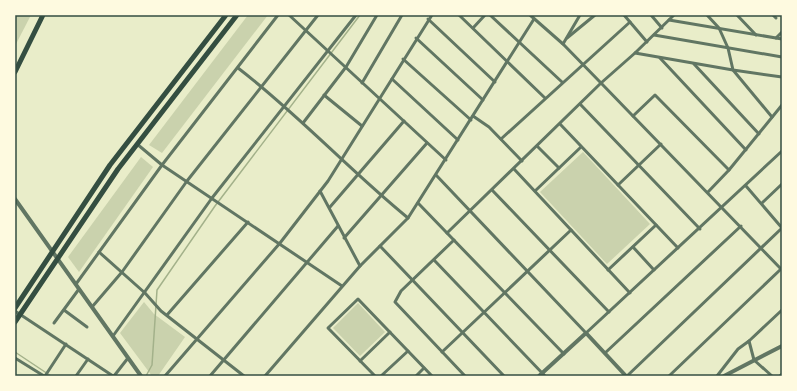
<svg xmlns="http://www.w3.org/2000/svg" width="797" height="391" font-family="'Noto Sans',sans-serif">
<rect width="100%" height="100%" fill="#e9edc9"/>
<g fill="#cad2ad">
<path d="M 15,15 L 31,15 L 15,46 Z"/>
<path d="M 248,15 L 268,15 L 162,153 L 149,145 Z"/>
<path d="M 583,152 L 650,224 L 607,264 L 540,192 Z"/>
<path d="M 141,157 L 153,167 L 79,272 L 68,257 Z"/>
<path d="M 144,302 L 154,314 L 185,337 L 158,376 L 152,376 L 120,333 Z"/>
<path d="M 358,303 L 385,332 L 360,356 L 333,328 Z"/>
</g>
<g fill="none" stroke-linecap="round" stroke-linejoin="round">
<g stroke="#a3b18a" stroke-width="1.5">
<path d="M 15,352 L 51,376"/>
<path d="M 146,376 L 152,365 L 157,290 L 215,206 L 360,15"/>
</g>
<g stroke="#617663" stroke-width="3">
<path d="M 289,15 L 446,160"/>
<path d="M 459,15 L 545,98"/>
<path d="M 490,15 L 562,82"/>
<path d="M 530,15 L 563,44 L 601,83 L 782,270"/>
<path d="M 624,15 L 647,42"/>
<path d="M 651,15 L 662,28"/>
<path d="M 707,15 L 719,28 L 728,48 L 733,70 L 772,117"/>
<path d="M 737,15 L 756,35"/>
<path d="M 773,15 L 776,18"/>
<path d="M 428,19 L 495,82"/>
<path d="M 669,20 L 782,39"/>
<path d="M 473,28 L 485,15"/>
<path d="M 654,35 L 782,57"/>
<path d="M 416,38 L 483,100"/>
<path d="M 567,38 L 595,15"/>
<path d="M 776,38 L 782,32"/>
<path d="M 563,44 L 580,15"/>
<path d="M 635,53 L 733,70 L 782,77"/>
<path d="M 660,58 L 746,150"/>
<path d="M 403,59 L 471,120"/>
<path d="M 694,64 L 759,134"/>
<path d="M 238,68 C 298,114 349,170 408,218"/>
<path d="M 392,79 L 458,140"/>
<path d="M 362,83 L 402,15"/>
<path d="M 324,95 L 362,126"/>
<path d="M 580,104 L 700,229"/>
<path d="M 473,116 L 489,127 L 522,161"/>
<path d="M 633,116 L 655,95 L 729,170"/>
<path d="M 303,123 L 346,67 L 377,15"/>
<path d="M 560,124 L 678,248"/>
<path d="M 501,139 L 630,22"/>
<path d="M 137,144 L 162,165 L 342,286"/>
<path d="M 537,146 L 559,168"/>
<path d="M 514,169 L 630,293"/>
<path d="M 436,175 L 586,333 L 782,151"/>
<path d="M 618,185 L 661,144"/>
<path d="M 746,186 L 782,228"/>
<path d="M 492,190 L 609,312"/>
<path d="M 320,191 L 360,266"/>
<path d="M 535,191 L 581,147"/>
<path d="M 708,192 L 729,170 L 782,105"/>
<path d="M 418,203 L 564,354"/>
<path d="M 762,203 L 782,184"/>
<path d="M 330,207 L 404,121"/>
<path d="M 447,233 L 601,83 L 635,53 L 674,15"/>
<path d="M 344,238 L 427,143"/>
<path d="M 454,240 L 401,291 L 395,302 L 465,376"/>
<path d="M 380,246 L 504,376"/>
<path d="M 633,247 L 654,270"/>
<path d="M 99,252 L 145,293 L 161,311 L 244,376"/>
<path d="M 434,260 L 545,376"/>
<path d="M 608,270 L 656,225"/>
<path d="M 76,284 L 162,165 L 278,15"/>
<path d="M 92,307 L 122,272 L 187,181 L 318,15"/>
<path d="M 64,310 L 87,327"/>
<path d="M 15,311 L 113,376"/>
<path d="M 167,315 L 248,222"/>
<path d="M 54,323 L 79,289"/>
<path d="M 113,336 L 212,198 L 356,15"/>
<path d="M 749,341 L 754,360 L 772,376"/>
<path d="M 442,352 L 571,230"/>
<path d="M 605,353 L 741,226"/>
<path d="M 15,358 L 44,376"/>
<path d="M 360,361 L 390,332"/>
<path d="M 45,376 L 66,344"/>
<path d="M 76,376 L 88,359"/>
<path d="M 114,376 L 128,358"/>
<path d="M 165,376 L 280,243 L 328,181 L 432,15"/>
<path d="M 210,376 L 338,226"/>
<path d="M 265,376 L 360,266 L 408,218 L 534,19"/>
<path d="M 375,376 L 328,328 L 358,299 L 432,376"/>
<path d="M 381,376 L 408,351"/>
<path d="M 416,376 L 424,368"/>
<path d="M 627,376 L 782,228"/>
<path d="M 669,376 L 781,269"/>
<path d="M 717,376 L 738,349 L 749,341 L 782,310"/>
<path d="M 780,376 L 782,374"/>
</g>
<g stroke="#617663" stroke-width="4">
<path d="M 15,199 L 141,376"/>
<path d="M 539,376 L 586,333 L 626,376"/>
<path d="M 724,376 L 782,346"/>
</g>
<g stroke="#344e41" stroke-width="5">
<path d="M 15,72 L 43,15"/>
<path d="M 15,308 L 110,165 L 226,15"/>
<path d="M 15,322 L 118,169 L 237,15"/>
</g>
</g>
<rect width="797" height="391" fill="none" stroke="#fefae0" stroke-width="32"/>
<rect x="16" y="16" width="765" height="359" fill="none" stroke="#344e41" stroke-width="1.5"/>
</svg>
